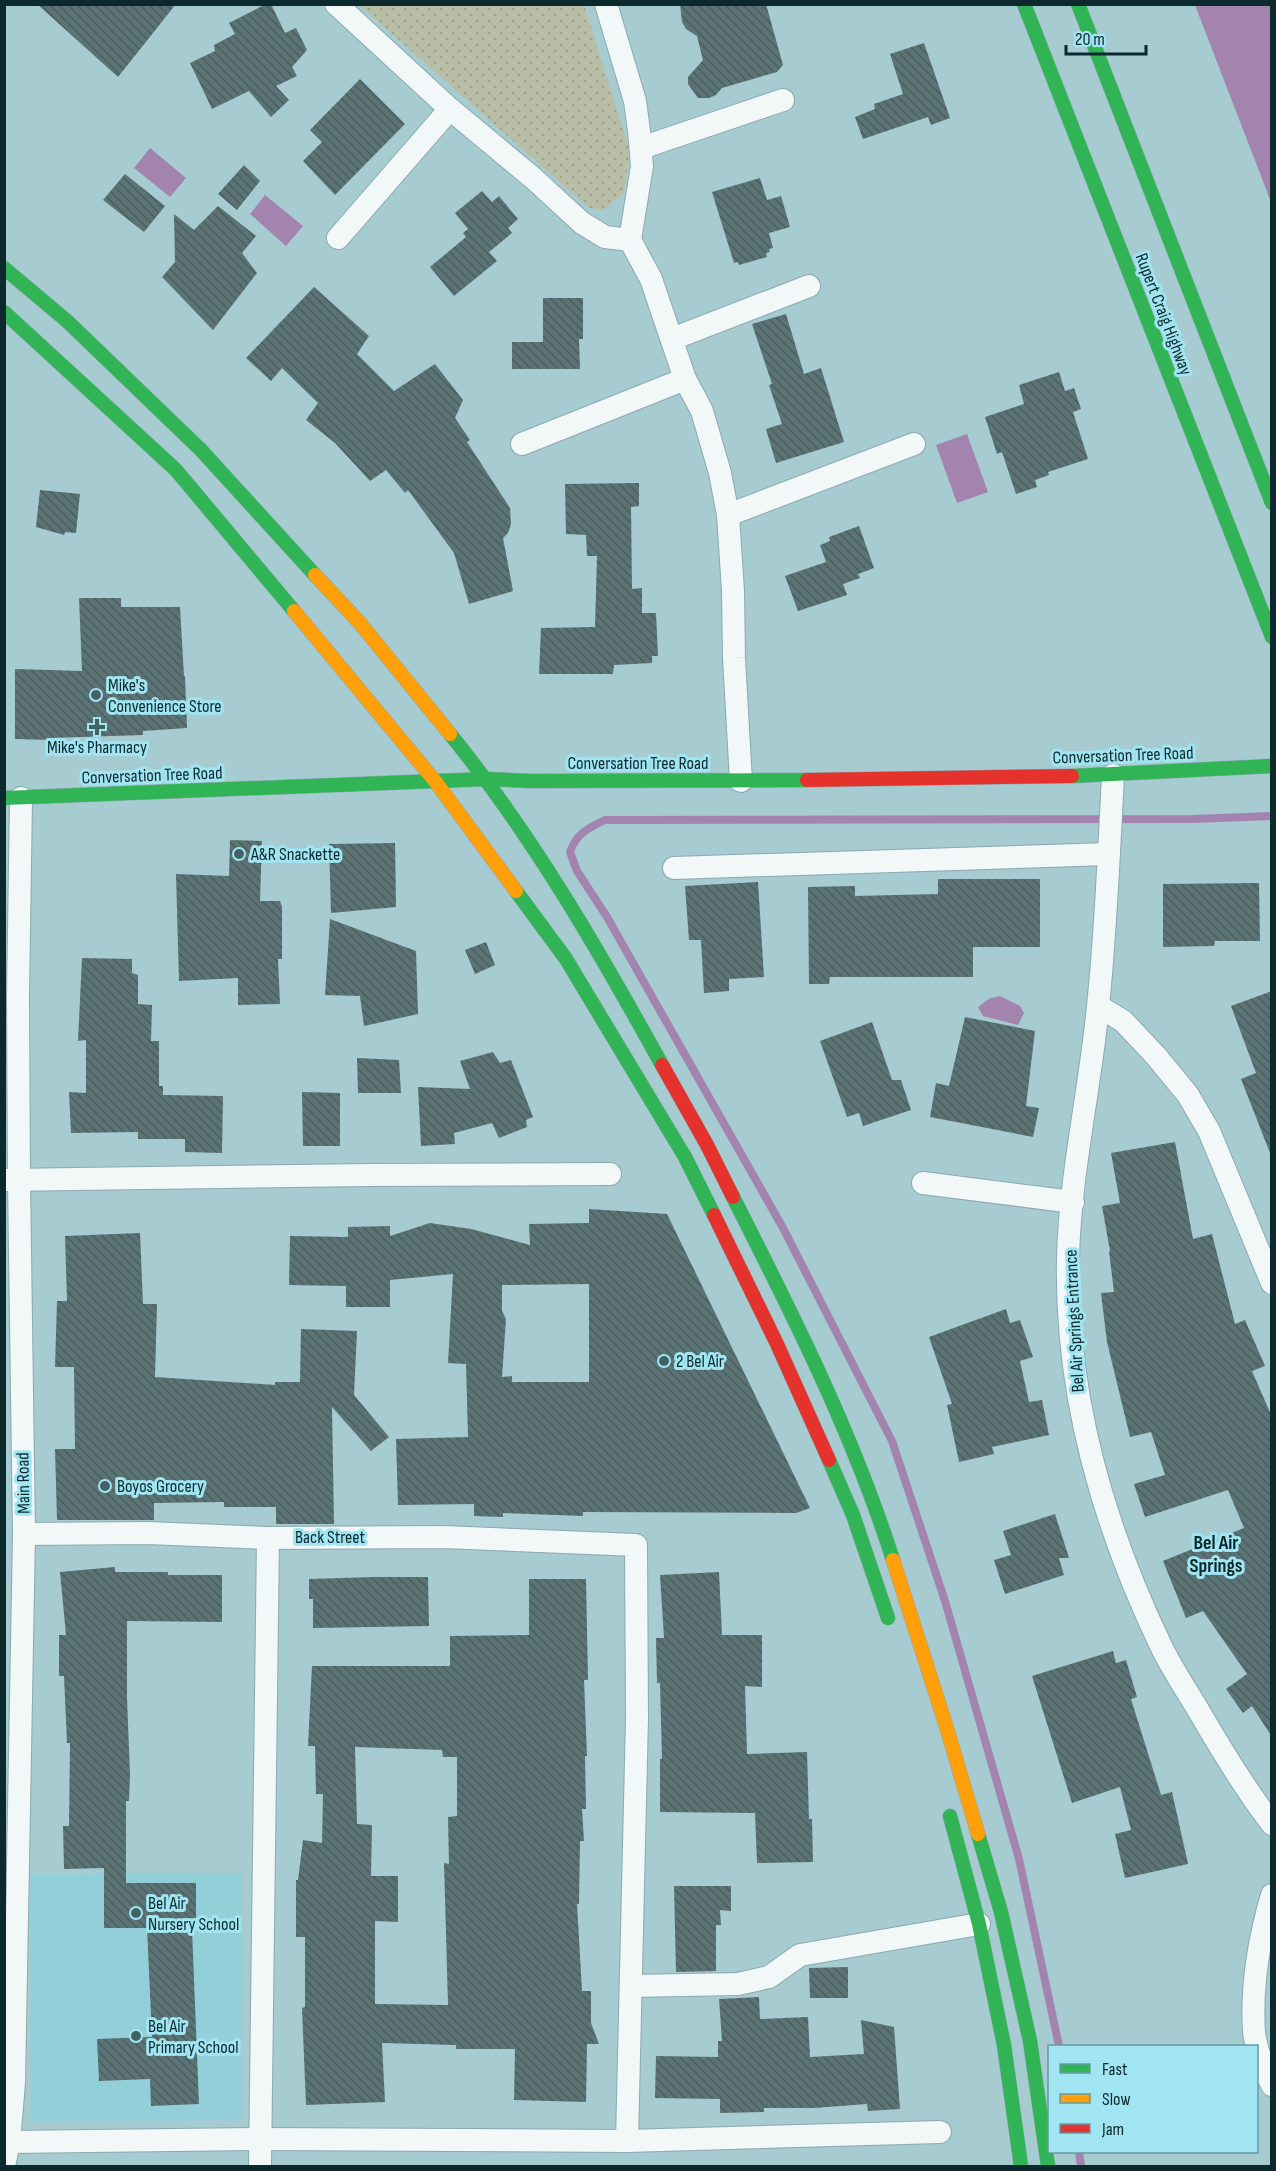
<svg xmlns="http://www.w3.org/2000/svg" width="1276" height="2171" font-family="'Sofia Sans Condensed',sans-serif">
<defs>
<pattern id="park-dots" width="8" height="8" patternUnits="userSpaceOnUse" patternTransform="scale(1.5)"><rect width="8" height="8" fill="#b9bea6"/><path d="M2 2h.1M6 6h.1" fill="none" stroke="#9ea38f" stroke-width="1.8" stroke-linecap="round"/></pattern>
<pattern id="building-back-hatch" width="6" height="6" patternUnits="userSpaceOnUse" patternTransform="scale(1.5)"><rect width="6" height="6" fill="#5b7375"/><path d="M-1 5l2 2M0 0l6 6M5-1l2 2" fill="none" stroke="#4a5e60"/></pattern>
</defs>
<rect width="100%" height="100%" fill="#a6cbd1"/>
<path fill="#93cfd9" d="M 242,1873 L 242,2120 L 31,2121 L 30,1874 Z"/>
<path fill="url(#park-dots)" d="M 359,5 L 584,5 L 630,151 L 624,192 L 604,210 L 589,208 Z"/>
<g fill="#a384ae">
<path d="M 1195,5 L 1271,5 L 1271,202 Z"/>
<path d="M 150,148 L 186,178 L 170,197 L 134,168 Z"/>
<path d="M 265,195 L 303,226 L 286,246 L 250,214 Z"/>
<path d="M 967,434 L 988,492 L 957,503 L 936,445 Z"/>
<path d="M 1000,996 L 1020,1006 L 1024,1013 L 1018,1025 L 983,1016 L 978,1007 L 990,998 Z"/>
</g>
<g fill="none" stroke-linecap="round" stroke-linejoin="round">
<g stroke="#a384ae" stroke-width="8">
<path d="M 1059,2046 L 1019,1859 L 945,1601 L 892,1441 L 783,1228 L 607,917 L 577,871 L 570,852 C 576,834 588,828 605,820 L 1193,819 L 1272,816"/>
<path d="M 1079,2152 L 1081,2166"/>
</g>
</g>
<g fill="url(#building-back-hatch)" fill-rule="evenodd">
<path d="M 37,4 L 176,4 L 118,77 Z"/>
<path d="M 266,4 L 271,4 L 285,33 L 296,28 L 307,50 L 292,67 L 297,76 L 276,86 L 289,100 L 271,117 L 249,91 L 212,109 L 190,63 L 215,51 L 214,45 L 235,34 L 229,23 Z"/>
<path d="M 680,4 L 766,4 L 783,65 L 777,72 L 722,88 L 716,95 L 709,98 L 698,98 L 688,84 L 688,77 L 703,60 L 697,36 L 686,29 L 682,22 Z"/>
<path d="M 924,43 L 950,118 L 931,125 L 928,117 L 863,139 L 855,117 L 875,109 L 874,104 L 903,94 L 890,54 Z"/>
<path d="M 360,79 L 405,124 L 335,195 L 303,161 L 322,142 L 310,130 Z"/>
<path d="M 244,165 L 260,181 L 237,210 L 218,194 Z"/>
<path d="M 125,174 L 165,206 L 144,232 L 103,200 Z"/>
<path d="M 760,178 L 767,200 L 781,196 L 790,227 L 769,233 L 773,248 L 769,249 L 770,252 L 766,253 L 767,257 L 739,265 L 738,262 L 734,263 L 712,192 Z"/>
<path d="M 482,191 L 492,202 L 499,196 L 518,219 L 508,228 L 512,233 L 489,252 L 497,261 L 454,296 L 430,267 L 466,237 L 463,233 L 468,229 L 455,213 Z"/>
<path d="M 218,206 L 256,236 L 242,253 L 257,273 L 213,330 L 162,277 L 175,262 L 174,214 L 194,230 Z"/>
<path d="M 314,287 L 369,336 L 357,354 L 394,391 L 435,364 L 463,400 L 455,418 L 470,440 L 467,442 L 510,508 L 511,524 L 508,533 L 503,538 L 513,591 L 469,604 L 454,553 L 408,490 L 405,493 L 386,470 L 370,481 L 335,443 L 306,420 L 318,403 L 282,368 L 271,381 L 246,358 Z"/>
<path d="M 543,298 L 583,298 L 583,339 L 579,339 L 580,369 L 512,369 L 512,342 L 543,342 Z"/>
<path d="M 786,314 L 804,374 L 821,368 L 844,442 L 776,463 L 766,429 L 782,424 L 769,385 L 772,384 L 752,324 Z"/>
<path d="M 1059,372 L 1065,391 L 1074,388 L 1081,409 L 1073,412 L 1088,459 L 1048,472 L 1049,475 L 1035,480 L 1037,487 L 1016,494 L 1002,452 L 997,454 L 985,417 L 1024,404 L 1019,385 Z"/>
<path d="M 639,483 L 639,506 L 631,507 L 632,589 L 642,588 L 642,613 L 656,613 L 658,656 L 652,656 L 652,663 L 614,665 L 613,674 L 539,674 L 541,628 L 595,627 L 597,556 L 587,556 L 586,535 L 566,534 L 565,484 Z"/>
<path d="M 40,490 L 80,494 L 76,533 L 65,532 L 64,535 L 36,527 Z"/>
<path d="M 859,526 L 874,568 L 858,574 L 860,578 L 843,584 L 847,595 L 798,611 L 785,576 L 826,562 L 820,545 L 830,541 L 829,537 Z"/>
<path d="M 79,598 L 121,598 L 121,607 L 180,607 L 184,676 L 185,676 L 187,728 L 143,731 L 143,735 L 50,738 L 50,740 L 15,739 L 15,669 L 82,671 Z"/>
<path d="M 230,840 L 262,841 L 260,901 L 280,901 L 282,907 L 282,959 L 278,959 L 280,1004 L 238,1005 L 238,978 L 179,981 L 176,874 L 229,876 Z"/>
<path d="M 395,843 L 396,907 L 331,913 L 329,844 Z"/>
<path d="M 938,879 L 1040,879 L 1040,947 L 973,947 L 973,977 L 830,977 L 829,984 L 809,984 L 808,887 L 855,886 L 855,896 L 938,894 Z"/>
<path d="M 758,882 L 764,977 L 729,979 L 729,991 L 704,993 L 701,940 L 689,940 L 685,886 Z"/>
<path d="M 1259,883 L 1260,941 L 1215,941 L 1214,946 L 1163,947 L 1163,884 Z"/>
<path d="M 330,919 L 416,951 L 418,1014 L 364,1026 L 360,996 L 325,995 Z"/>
<path d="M 486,942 L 495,965 L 475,974 L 465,950 Z"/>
<path d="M 82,958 L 132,959 L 132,973 L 138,975 L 138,1004 L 152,1005 L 151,1041 L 159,1041 L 159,1086 L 163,1086 L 163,1095 L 223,1096 L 222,1153 L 185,1152 L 185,1139 L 138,1139 L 138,1132 L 71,1133 L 69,1092 L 86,1093 L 86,1040 L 78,1041 Z"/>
<path d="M 1272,991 L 1272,1153 L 1270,1153 L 1241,1079 L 1256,1073 L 1231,1006 Z"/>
<path d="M 965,1017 L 1035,1031 L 1026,1106 L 1039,1108 L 1033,1137 L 930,1117 L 936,1083 L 949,1086 Z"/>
<path d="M 872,1022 L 892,1080 L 901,1080 L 911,1110 L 863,1126 L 859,1113 L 847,1117 L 820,1041 Z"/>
<path d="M 493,1052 L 500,1063 L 511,1060 L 533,1117 L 526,1120 L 527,1127 L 499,1138 L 492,1123 L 454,1133 L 455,1144 L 421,1146 L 418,1087 L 470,1089 L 460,1061 Z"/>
<path d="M 357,1058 L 399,1060 L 401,1093 L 358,1093 Z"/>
<path d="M 302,1092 L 340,1093 L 340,1146 L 303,1146 Z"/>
<path d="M 1175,1142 L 1193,1239 L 1212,1234 L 1235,1324 L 1245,1320 L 1265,1366 L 1252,1371 L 1272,1417 L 1272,1737 L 1252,1706 L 1243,1713 L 1226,1689 L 1247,1674 L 1203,1611 L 1186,1618 L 1163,1561 L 1244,1528 L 1228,1490 L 1145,1517 L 1134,1484 L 1165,1475 L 1151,1432 L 1130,1437 L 1107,1342 L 1101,1293 L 1114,1292 L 1109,1251 L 1110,1251 L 1102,1206 L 1120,1203 L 1111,1153 Z"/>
<path d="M 589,1209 L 667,1214 L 810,1508 L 796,1513 L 583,1512 L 583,1516 L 503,1513 L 503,1517 L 474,1516 L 474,1504 L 398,1505 L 396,1439 L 468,1437 L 466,1364 L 448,1363 L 453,1274 L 390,1280 L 390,1307 L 346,1307 L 346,1286 L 289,1285 L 290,1236 L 348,1237 L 348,1227 L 390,1226 L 390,1236 L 430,1223 L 471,1229 L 530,1245 L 529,1224 L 589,1223 ZM 589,1284 L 589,1382 L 512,1382 L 512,1376 L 502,1377 L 506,1319 L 502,1311 L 502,1285 Z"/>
<path d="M 140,1233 L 143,1304 L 157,1304 L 155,1377 L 275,1385 L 275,1382 L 300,1382 L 301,1329 L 357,1331 L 354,1395 L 389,1437 L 371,1451 L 332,1407 L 334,1524 L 276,1524 L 276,1507 L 224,1507 L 224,1502 L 154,1503 L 154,1520 L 57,1520 L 55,1449 L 75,1449 L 74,1367 L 55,1367 L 57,1301 L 67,1301 L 65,1236 Z"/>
<path d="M 1006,1309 L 1010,1323 L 1020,1320 L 1033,1357 L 1020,1361 L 1029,1402 L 1042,1400 L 1049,1435 L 992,1447 L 994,1454 L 959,1462 L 947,1405 L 952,1404 L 929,1337 Z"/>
<path d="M 1055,1514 L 1069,1558 L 1059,1558 L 1064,1575 L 1005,1594 L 994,1560 L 1011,1555 L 1003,1531 Z"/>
<path d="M 115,1567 L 115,1572 L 168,1572 L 168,1575 L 222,1575 L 222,1622 L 127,1621 L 127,1698 L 130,1774 L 129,1801 L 126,1801 L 126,1883 L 196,1883 L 196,1929 L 192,1929 L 199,2104 L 151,2106 L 150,2079 L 99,2081 L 97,2039 L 152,2037 L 147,1928 L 104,1928 L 104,1868 L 64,1869 L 63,1826 L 69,1826 L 70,1743 L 67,1743 L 64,1676 L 59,1676 L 59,1635 L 66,1635 L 60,1572 Z"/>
<path d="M 719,1572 L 722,1635 L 762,1635 L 762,1687 L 745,1686 L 747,1754 L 807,1752 L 809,1819 L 812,1819 L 813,1862 L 757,1863 L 755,1813 L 660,1812 L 660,1759 L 662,1759 L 660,1683 L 657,1683 L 656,1638 L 664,1638 L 660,1575 Z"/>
<path d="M 375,1577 L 428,1577 L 429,1626 L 313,1628 L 313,1599 L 309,1599 L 309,1579 Z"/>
<path d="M 529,1579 L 586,1579 L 588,1680 L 584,1680 L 587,1756 L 585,1756 L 586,1809 L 582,1809 L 584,1841 L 580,1841 L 579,1904 L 577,1904 L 582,1991 L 591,1991 L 591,2023 L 599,2044 L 587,2044 L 586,2102 L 514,2100 L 515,2049 L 456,2049 L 456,2045 L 382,2043 L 385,2102 L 306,2105 L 302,2008 L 305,2007 L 305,1937 L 296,1937 L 296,1880 L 298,1880 L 303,1840 L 322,1843 L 323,1794 L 316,1794 L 315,1746 L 308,1746 L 312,1666 L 450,1666 L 450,1636 L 529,1635 ZM 355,1747 L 442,1750 L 443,1757 L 457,1757 L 457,1816 L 448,1817 L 449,1864 L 444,1863 L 448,2005 L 375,2004 L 375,1921 L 398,1922 L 398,1876 L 371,1876 L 372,1825 L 357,1824 Z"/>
<path d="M 1113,1651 L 1116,1663 L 1126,1660 L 1137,1697 L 1131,1699 L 1161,1795 L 1172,1792 L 1188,1864 L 1125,1878 L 1115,1834 L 1131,1830 L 1120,1787 L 1072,1803 L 1032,1676 Z"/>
<path d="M 674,1886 L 731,1886 L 731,1911 L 720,1910 L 721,1925 L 716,1925 L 716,1971 L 676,1972 Z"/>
<path d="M 848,1967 L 848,1998 L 810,1998 L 809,1968 Z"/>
<path d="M 759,1997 L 760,2019 L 808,2017 L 810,2057 L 864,2054 L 861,2020 L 894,2027 L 900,2109 L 868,2111 L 867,2104 L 814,2108 L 764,2108 L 764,2112 L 720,2113 L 720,2099 L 655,2098 L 656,2056 L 718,2057 L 718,2041 L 722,2041 L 719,1999 Z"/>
</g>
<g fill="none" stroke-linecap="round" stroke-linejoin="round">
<defs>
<g id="street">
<path d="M 336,4 L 450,109 L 533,178 L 582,223 L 605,237 L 630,240"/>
<path d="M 606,4 L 635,101 L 639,131 L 642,166 L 630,240 L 651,279 L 685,379 L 702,411 L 720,473 L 728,515 L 733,591 L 734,658 L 741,781"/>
<path d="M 641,148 L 783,100"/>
<path d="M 338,238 L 450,109"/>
<path d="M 672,339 L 809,286"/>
<path d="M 522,444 L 685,379"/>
<path d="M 728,515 L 914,444"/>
<path d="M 1113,775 C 1109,852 1106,929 1098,1006 C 1090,1090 1070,1174 1068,1258 C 1065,1394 1103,1525 1161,1646 C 1172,1669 1187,1691 1200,1713 C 1222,1751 1245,1789 1272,1824"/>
<path d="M 674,868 L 1108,854"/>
<path d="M 1098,1006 L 1123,1021 L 1156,1056 L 1188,1095 L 1209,1131 L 1272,1283"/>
<path d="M 5,1180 L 370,1175 L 610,1174"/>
<path d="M 923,1183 L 1073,1202"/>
<path d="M 24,1534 L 148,1533 L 268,1538 L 443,1537 L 636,1545 L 637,1718 L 627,2141"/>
<path d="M 1272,1895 C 1259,1939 1251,1986 1254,2032 C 1256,2049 1264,2069 1272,2085"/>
<path d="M 631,1986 L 738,1984 L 769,1977 L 800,1955 L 979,1924"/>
<path d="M 9,2142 L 260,2139 L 627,2141 L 940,2132"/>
<path d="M 4,2166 L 9,2142 L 14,2083 L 24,1534 L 19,1179 L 18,997 L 21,798"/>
<path d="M 260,2166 L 268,1538"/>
</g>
<g id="fast">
<path d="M 1024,4 L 1272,637"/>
<path d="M 1078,4 L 1272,503"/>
<path d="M 4,268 L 67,321 L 201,450 L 315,575"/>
<path d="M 4,312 L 176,470 L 294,611"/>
<path d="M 450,734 C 533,836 599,951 662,1065"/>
<path d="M 1072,776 L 1272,766"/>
<path d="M 4,798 L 487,779 L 531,781 L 807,780"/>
<path d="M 516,891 L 566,959 L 685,1157 L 714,1215"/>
<path d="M 733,1197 C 793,1315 853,1434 893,1560"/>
<path d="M 829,1460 L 853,1515 L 888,1618"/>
<path d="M 950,1816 L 979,1924 L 1004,2045 L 1021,2166"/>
<path d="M 978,1834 L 1001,1912 L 1030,2041 L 1048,2166"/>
</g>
<g id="slow">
<path d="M 315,575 L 359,622 L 450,734"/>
<path d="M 294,611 L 435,781 L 516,891"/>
<path d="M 893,1560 L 948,1732 L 978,1834"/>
</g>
<g id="jam">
<path d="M 807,780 L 1072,776"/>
<path d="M 662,1065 L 707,1145 L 733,1197"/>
<path d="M 714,1215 L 777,1344 L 829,1460"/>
</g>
</defs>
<use href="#street" stroke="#8ba9ae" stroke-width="24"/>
<use href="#fast" stroke="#8ba9ae" stroke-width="15"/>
<use href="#slow" stroke="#8ba9ae" stroke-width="15"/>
<use href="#jam" stroke="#8ba9ae" stroke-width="15"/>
<use href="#street" stroke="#f2f7f8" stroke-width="22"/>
<use href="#fast" stroke="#30b455" stroke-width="14"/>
<use href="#slow" stroke="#ff9f0a" stroke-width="14"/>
<use href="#jam" stroke="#e5322d" stroke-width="14"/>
</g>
<g fill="#426266" stroke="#a0e5f1" stroke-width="2">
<circle cx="96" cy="695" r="6"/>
<path d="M94 718h6v6h6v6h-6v6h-6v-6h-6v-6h6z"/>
<circle cx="239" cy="854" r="6"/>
<circle cx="664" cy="1361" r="6"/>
<circle cx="105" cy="1486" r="6"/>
<circle cx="136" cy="1913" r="6"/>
<circle cx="136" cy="2036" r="6"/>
</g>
<g text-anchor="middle" stroke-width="6" stroke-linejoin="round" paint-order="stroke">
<g font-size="18" fill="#0c292d" stroke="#a0e5f1">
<text transform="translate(1164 314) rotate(69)" y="6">Rupert Craig Highway</text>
<text transform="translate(1123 755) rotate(-2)" y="6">Conversation Tree Road</text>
<text x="638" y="769">Conversation Tree Road</text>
<text transform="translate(152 775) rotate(-2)" y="6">Conversation Tree Road</text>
<text transform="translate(1074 1321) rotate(-93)" y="6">Bel Air Springs Entrance</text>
<text transform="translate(23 1483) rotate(-91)" y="6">Main Road</text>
<text x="330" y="1543">Back Street</text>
</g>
<g font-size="18" fill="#0c292d" stroke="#a0e5f1" text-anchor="start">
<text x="108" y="691">Mike's<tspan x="108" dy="21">Convenience Store</tspan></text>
<text x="97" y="753" text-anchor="middle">Mike's Pharmacy</text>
<text x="251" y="860">A&amp;R Snackette</text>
<text x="676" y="1367">2 Bel Air</text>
<text x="117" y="1492">Boyos Grocery</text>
<text x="148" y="1909">Bel Air<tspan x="148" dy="21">Nursery School</tspan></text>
<text x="148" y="2032">Bel Air<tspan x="148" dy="21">Primary School</tspan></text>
</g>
<g font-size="20" font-weight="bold" fill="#0c292d" stroke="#a0e5f1">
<text x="1216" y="1549">Bel Air<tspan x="1216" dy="23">Springs</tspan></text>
</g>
</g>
<rect width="1276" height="2171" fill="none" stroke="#0c292d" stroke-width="12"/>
<rect x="1048" y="2045" width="210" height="108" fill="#a0e5f1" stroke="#659aa3" stroke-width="1.5"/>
<rect x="1060" y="2064" width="30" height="9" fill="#30b455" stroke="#659aa3" stroke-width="1.5"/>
<text x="1102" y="2075" font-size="18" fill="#0c292d">Fast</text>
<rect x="1060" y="2094" width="30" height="9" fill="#ff9f0a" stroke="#659aa3" stroke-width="1.5"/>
<text x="1102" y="2105" font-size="18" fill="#0c292d">Slow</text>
<rect x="1060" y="2124" width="30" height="9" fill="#e5322d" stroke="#659aa3" stroke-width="1.5"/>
<text x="1102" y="2135" font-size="18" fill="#0c292d">Jam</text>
<path d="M1066 45v9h80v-9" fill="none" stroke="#0c292d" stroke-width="3"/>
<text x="1075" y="45" font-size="18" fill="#0c292d" stroke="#a0e5f1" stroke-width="4.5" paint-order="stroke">20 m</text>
</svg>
